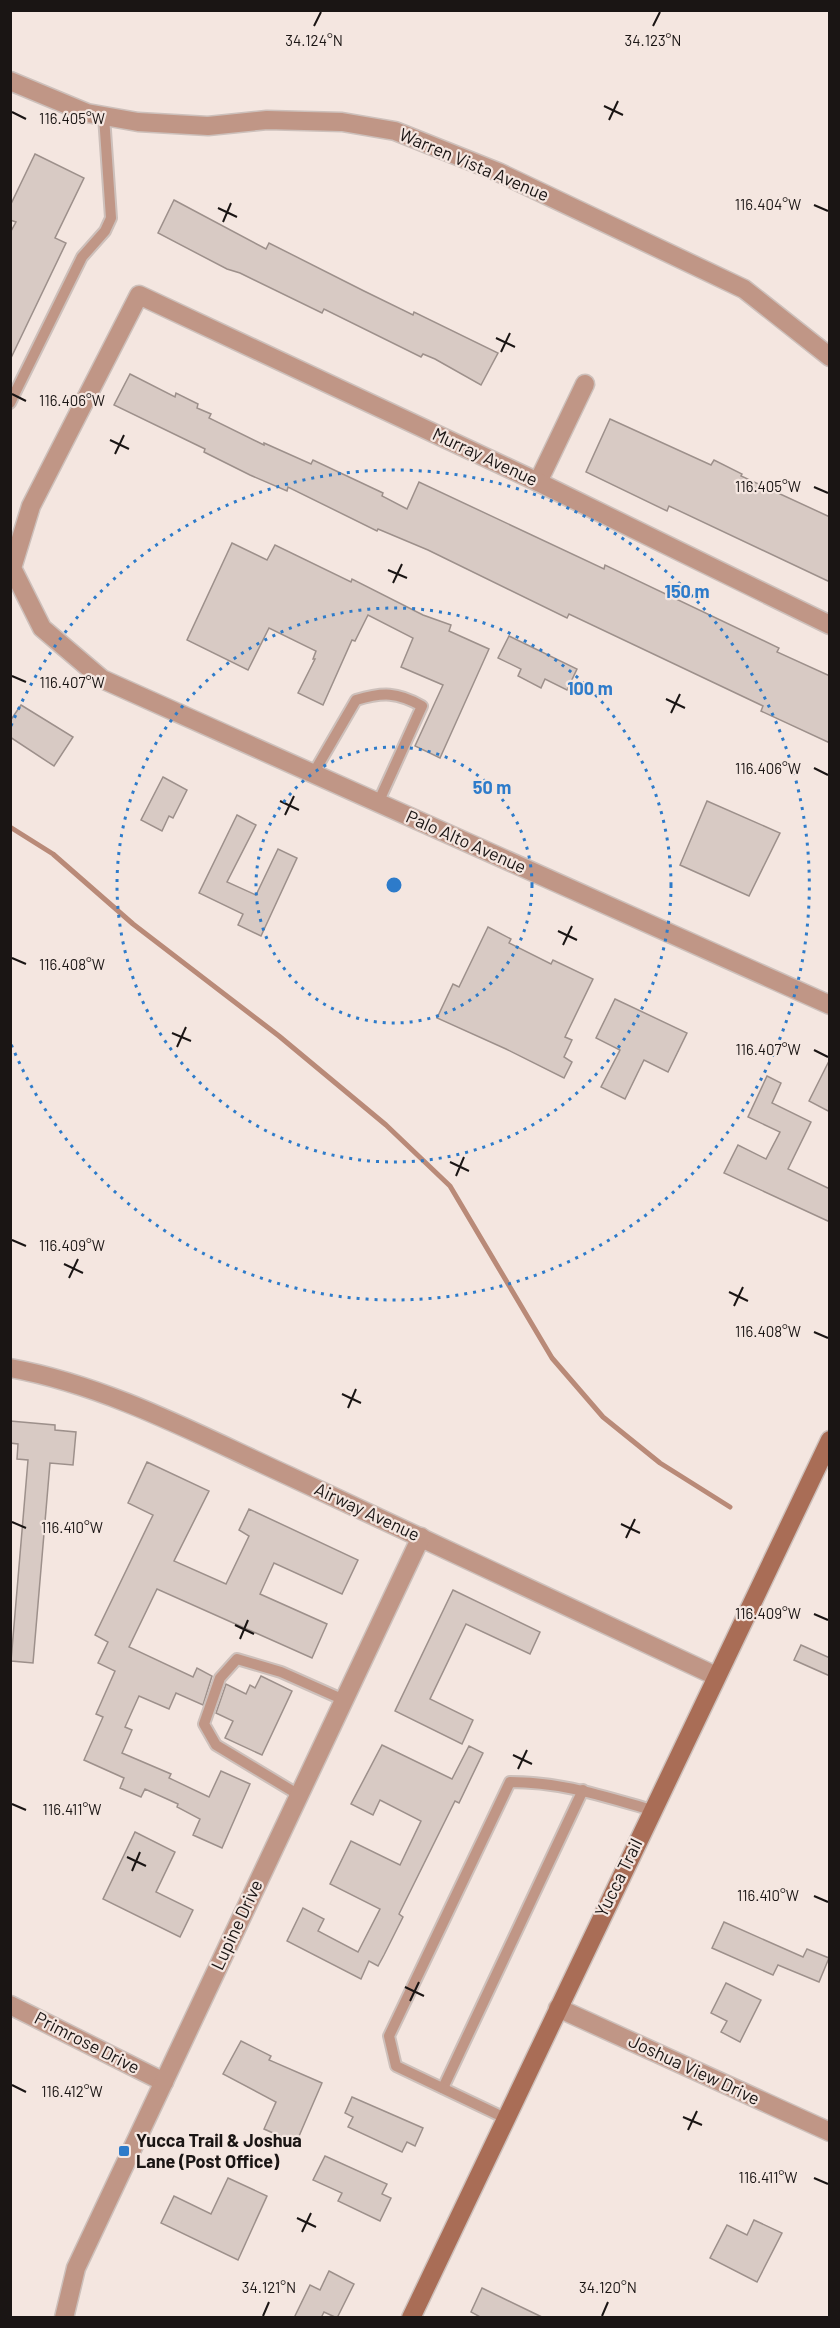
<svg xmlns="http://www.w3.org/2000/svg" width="840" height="2328" font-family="Barlow,sans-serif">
<rect width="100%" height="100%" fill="#f4e6e0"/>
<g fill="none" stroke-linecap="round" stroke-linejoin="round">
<path stroke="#b98a78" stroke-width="5" d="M 10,827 L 53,854 L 133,924 L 279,1036 L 386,1125 L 450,1186 L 552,1358 L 603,1417 L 660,1463 L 730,1507"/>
</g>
<g fill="#d8cac4" stroke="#9d908b" stroke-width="1.5">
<path d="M 35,154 L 84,178 L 55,238 L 66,243 L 10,360 L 10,233 L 16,222 L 10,220 L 10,206 Z"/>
<path d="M 174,200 L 266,249 L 269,243 L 364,291 L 413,315 L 414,312 L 498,353 L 481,385 L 435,359 L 423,354 L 421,357 L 324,309 L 322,313 L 240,273 L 227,269 L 158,233 Z"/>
<path d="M 130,374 L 175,397 L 176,393 L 198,404 L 197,408 L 211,414 L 209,418 L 264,445 L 264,443 L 311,464 L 313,460 L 383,493 L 382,496 L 407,509 L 419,482 L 604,569 L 605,565 L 779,648 L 777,652 L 830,676 L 830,743 L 761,711 L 763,706 L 569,614 L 567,618 L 428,550 L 378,529 L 377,531 L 288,487 L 287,491 L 250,475 L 204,452 L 205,449 L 114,405 Z"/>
<path d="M 610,419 L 711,465 L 714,460 L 742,474 L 741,476 L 830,517 L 830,582 L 669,506 L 667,511 L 586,472 Z"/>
<path d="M 232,543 L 267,560 L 275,545 L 351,582 L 352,579 L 423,615 L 451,625 L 449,631 L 489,649 L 440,758 L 415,746 L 443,685 L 401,667 L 413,638 L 368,615 L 355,641 L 352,640 L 323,705 L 298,693 L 315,659 L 313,659 L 316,651 L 269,628 L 248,670 L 187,640 Z"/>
<path d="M 509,636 L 577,669 L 567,690 L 545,679 L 541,688 L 518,676 L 521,669 L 498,658 Z"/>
<path d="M 21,705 L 73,737 L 54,766 L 10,737 L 10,721 Z"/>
<path d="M 163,777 L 187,790 L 173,818 L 169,816 L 162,831 L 141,820 Z"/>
<path d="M 707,801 L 780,833 L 749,896 L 680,865 Z"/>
<path d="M 237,815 L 256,825 L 227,882 L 256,895 L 278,849 L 297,858 L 261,936 L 238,925 L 243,914 L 199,893 Z"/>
<path d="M 488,927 L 511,939 L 509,943 L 551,964 L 553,960 L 593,979 L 565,1037 L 572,1040 L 564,1057 L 572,1062 L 564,1078 L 506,1049 L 437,1018 L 453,984 L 459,987 Z"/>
<path d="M 615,999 L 687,1033 L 668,1072 L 644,1060 L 625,1099 L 601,1087 L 620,1050 L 596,1038 Z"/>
<path d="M 830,1059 L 830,1112 L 809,1101 Z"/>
<path d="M 767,1076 L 781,1083 L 772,1103 L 811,1122 L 788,1169 L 830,1189 L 830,1222 L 724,1173 L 738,1145 L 766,1159 L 780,1132 L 748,1117 Z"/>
<path d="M 10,1421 L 55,1425 L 55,1430 L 76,1432 L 73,1465 L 50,1463 L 33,1663 L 11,1661 L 28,1460 L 17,1459 L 18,1444 L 10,1443 Z"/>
<path d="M 147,1462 L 209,1491 L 174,1561 L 226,1584 L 249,1536 L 239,1530 L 249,1509 L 358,1560 L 342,1594 L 274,1563 L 260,1594 L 327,1624 L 312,1658 L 157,1589 L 129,1647 L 193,1677 L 197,1668 L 212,1676 L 203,1705 L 176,1693 L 169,1709 L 139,1696 L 125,1727 L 132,1730 L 122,1753 L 171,1774 L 169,1778 L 209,1797 L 221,1771 L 250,1784 L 222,1848 L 193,1835 L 200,1819 L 177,1807 L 178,1804 L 145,1789 L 141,1797 L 120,1788 L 124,1778 L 84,1760 L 103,1717 L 96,1714 L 115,1671 L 98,1663 L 108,1642 L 95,1635 L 153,1515 L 128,1503 Z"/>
<path d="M 453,1590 L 540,1632 L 530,1654 L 466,1624 L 430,1699 L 473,1720 L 462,1744 L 395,1711 Z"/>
<path d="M 801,1645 L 830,1658 L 830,1676 L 794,1660 Z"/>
<path d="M 261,1676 L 292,1691 L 262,1755 L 225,1738 L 233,1721 L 216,1713 L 226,1684 L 246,1694 L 250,1685 L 255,1688 Z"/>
<path d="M 382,1745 L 452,1779 L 469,1746 L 483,1753 L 459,1803 L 455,1801 L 399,1914 L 403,1917 L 384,1955 L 378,1966 L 369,1961 L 361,1979 L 287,1941 L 303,1908 L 324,1919 L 318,1931 L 358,1952 L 380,1909 L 330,1884 L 351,1841 L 400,1865 L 421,1821 L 380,1800 L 373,1815 L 351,1804 Z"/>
<path d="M 135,1832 L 175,1852 L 156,1892 L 193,1910 L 180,1937 L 103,1899 Z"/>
<path d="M 724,1922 L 803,1957 L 807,1949 L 829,1958 L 819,1982 L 778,1965 L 773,1975 L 712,1948 Z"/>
<path d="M 726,1983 L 761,2000 L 740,2042 L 721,2032 L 727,2021 L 711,2013 Z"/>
<path d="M 241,2041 L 271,2056 L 269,2060 L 322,2083 L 296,2143 L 264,2129 L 276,2102 L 223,2074 Z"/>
<path d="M 352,2097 L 423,2128 L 415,2146 L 407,2142 L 402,2152 L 348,2127 L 353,2117 L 345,2113 Z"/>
<path d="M 325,2156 L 387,2184 L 382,2194 L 391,2198 L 380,2221 L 338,2201 L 342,2193 L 313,2180 Z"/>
<path d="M 228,2178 L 267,2196 L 238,2260 L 161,2223 L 174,2196 L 211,2214 Z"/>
<path d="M 754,2220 L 782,2233 L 757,2282 L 710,2258 L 727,2225 L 747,2235 Z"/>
<path d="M 329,2271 L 354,2284 L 337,2318 L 324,2312 L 321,2318 L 294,2318 L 310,2285 L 320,2290 Z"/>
<path d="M 482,2288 L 544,2318 L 482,2318 L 471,2312 Z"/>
</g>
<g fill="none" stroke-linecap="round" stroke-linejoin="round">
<defs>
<g id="service">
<path d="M 10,403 L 82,257 L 105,231 L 111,218 L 104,116"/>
<path d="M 313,774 L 356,700 C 383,692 397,692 422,706 L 378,803"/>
<path d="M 299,1795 L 216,1745 L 204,1724 L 220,1678 L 237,1659 L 281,1672 L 344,1700"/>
<path d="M 443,2088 L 583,1790"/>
<path d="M 505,2118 L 396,2066 L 389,2036 L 510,1782 C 562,1782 602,1796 652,1810"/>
</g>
<g id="minor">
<path d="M 538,482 L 585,384"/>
<path d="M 830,625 L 538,482 L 139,295 L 31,506 L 12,568 L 42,628 L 102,679 L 830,1005"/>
<path d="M 10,1368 C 109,1386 199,1435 289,1476 C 432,1542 574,1609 716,1676"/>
<path d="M 10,2005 L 164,2082"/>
<path d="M 558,2008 L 830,2132"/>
<path d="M 64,2318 L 76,2268 L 421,1537"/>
</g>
<path id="tertiary" d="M 10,81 L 87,113 L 138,122 L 208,126 L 267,120 L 342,122 L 395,131 L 498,172 L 744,289 L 830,357"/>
<path id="secondary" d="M 411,2318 L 830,1440"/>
</defs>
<use href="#service" stroke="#cdc0bb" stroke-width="14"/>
<use href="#minor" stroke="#cdc0bb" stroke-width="21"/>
<use href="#tertiary" stroke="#cdc0bb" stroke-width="21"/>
<use href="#secondary" stroke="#cdc0bb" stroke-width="21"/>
<use href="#service" stroke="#c09686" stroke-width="10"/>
<use href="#minor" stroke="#c09686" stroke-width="18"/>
<use href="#tertiary" stroke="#c09686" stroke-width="18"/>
<use href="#secondary" stroke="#a96d56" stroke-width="18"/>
</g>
<path fill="none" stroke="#1a1514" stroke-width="2" d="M 314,26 L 321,12M 653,26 L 660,12M 604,106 L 623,115M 12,112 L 26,119M 609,120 L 618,101M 814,205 L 828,211M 218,208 L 237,217M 223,222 L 231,203M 496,338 L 515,347M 501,352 L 510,333M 12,394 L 26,401M 110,440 L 129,449M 115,454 L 124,435M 814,487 L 828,493M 388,570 L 407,578M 393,583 L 402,564M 12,676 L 26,682M 666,699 L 685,708M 671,713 L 680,694M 814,768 L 828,775M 280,801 L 299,810M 285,815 L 294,796M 558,931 L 577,940M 563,945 L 572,926M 12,958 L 26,964M 172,1033 L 191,1041M 177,1047 L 186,1027M 814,1050 L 828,1057M 450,1162 L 469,1171M 456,1176 L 464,1157M 12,1240 L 26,1246M 64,1264 L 83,1273M 69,1278 L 78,1259M 729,1292 L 748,1301M 734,1306 L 743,1287M 814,1332 L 828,1338M 342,1394 L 361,1403M 348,1408 L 356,1389M 12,1522 L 26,1528M 621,1524 L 640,1533M 626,1538 L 635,1519M 814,1614 L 828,1620M 235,1625 L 254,1634M 240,1639 L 248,1620M 513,1755 L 532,1764M 518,1769 L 527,1750M 12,1804 L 26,1810M 127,1857 L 146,1866M 132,1871 L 140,1852M 814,1896 L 828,1902M 405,1987 L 424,1996M 410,2001 L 419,1982M 12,2085 L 26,2092M 683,2117 L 702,2125M 688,2130 L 697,2111M 814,2178 L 828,2184M 297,2218 L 316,2227M 302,2232 L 311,2213M 263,2316 L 269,2302M 602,2316 L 608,2302"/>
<g fill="none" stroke="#2d7bca" stroke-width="3" stroke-dasharray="3 6">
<circle cx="394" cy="885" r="138"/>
<circle cx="394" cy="885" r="277"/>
<path d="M11 726A415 415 0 1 1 11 1044"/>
</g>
<rect fill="#2d7bca" stroke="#f4e6e0" stroke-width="2" x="118" y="2145" width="12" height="12" rx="3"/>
<g text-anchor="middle" stroke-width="4.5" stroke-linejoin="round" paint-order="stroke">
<g font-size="18" fill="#1a1514" stroke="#f4e6e0">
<text transform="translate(474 165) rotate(23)" y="6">Warren Vista Avenue</text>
<text transform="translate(485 457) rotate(25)" y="6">Murray Avenue</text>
<text transform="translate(466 842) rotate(24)" y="6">Palo Alto Avenue</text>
<text transform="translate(367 1512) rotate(25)" y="6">Airway Avenue</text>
<text transform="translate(619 1878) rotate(-64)" y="6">Yucca Trail</text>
<text transform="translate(237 1925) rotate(-65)" y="6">Lupine Drive</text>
<text transform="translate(87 2043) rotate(27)" y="6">Primrose Drive</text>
<text transform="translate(694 2070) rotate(25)" y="6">Joshua View Drive</text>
</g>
<g font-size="18" font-weight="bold" fill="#1a1514" stroke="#f4e6e0" text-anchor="start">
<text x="136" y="2147">Yucca Trail &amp; Joshua<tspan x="136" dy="21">Lane (Post Office)</tspan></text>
</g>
</g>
<g font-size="15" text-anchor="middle" fill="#1a1514" stroke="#f4e6e0" stroke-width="4.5" stroke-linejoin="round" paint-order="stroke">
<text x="314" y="46">34.124°N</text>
<text x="653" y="46">34.123°N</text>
<text x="72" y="124">116.405°W</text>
<text x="768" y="210">116.404°W</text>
<text x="72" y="406">116.406°W</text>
<text x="768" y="492">116.405°W</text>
<text x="72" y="688">116.407°W</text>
<text x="768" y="774">116.406°W</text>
<text x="72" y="970">116.408°W</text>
<text x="768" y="1055">116.407°W</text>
<text x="72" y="1251">116.409°W</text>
<text x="768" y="1337">116.408°W</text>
<text x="72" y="1533">116.410°W</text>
<text x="768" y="1619">116.409°W</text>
<text x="72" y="1815">116.411°W</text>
<text x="768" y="1901">116.410°W</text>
<text x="72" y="2097">116.412°W</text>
<text x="768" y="2183">116.411°W</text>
<text x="269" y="2293">34.121°N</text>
<text x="608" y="2293">34.120°N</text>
</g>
<circle cx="394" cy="885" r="9" fill="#2d7bca" stroke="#f4e6e0" stroke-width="3"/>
<g font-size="18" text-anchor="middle" font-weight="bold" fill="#2d7bca" stroke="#f4e6e0" stroke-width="4.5" stroke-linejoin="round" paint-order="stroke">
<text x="687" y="598">150 m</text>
<text x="590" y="695">100 m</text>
<text x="492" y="794">50 m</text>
</g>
<rect width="840" height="2328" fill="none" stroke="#1a1514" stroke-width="24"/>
</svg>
